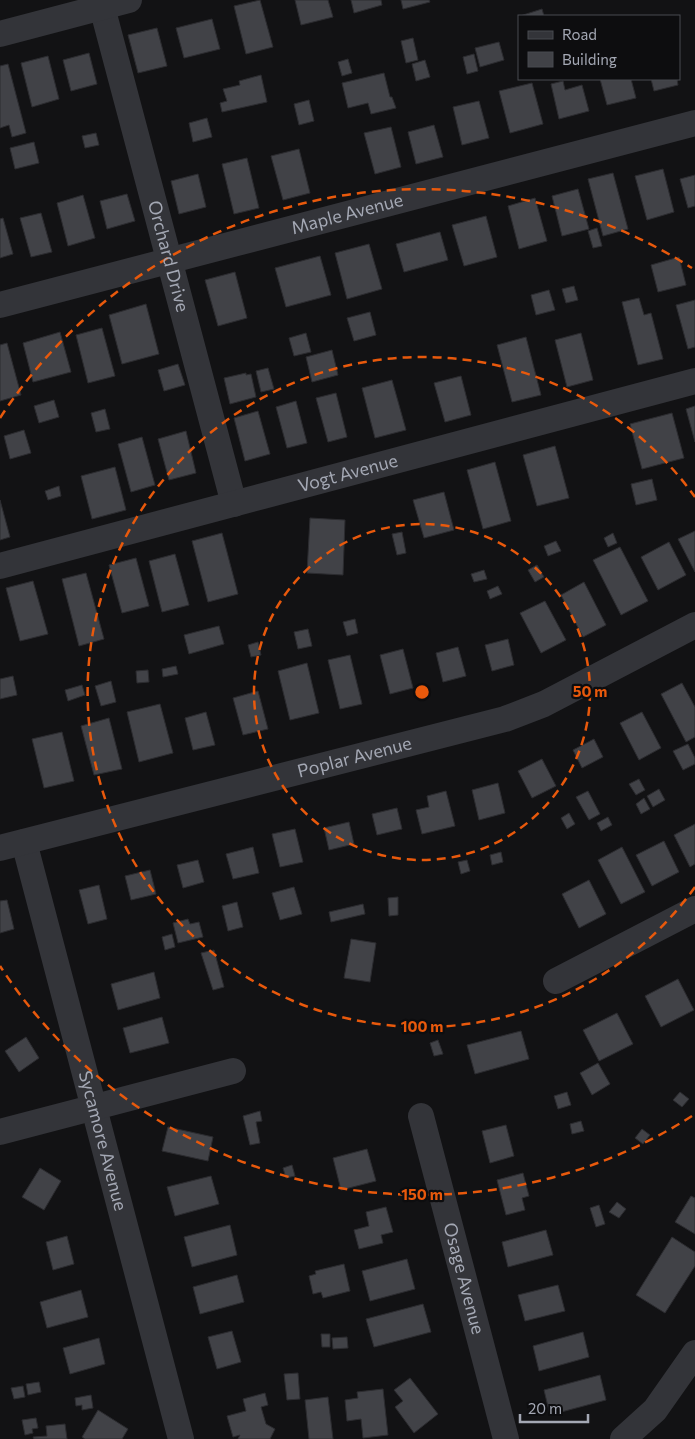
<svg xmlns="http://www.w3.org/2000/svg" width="695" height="1439" font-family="Commissioner,sans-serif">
<rect width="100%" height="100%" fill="#121214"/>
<g fill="#414247" stroke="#2c2c30">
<path d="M 260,0 L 273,47 L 246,54 L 234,6 Z"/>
<path d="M 295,0 L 328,0 L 333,17 L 301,25 Z"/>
<path d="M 351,0 L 381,0 L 382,5 L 354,13 Z"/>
<path d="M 401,0 L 429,0 L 430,2 L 403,9 Z"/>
<path d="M 542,9 L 544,16 L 520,16 Z"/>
<path d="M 212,19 L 220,49 L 184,58 L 176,28 Z"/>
<path d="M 157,28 L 167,66 L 138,73 L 128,35 Z"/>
<path d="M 413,38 L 418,60 L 406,63 L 401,41 Z"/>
<path d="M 499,42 L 504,60 L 480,67 L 475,48 Z"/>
<path d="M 89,53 L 97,84 L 71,91 L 63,60 Z"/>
<path d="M 474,54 L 478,71 L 467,74 L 463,57 Z"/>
<path d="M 48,56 L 59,99 L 32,107 L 21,63 Z"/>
<path d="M 348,59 L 352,73 L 342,76 L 338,62 Z"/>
<path d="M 425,60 L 430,77 L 416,81 L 412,64 Z"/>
<path d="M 8,64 L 26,133 L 12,137 L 9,125 L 0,128 L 0,66 Z"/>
<path d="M 384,73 L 390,97 L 392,97 L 396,108 L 371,114 L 368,103 L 348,108 L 342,83 Z"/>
<path d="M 261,75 L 267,102 L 222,112 L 220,103 L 227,101 L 223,89 L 240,85 L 239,81 Z"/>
<path d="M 600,79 L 631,79 L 636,98 L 607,105 Z"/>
<path d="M 651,79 L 677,79 L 678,85 L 654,91 Z"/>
<path d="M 563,81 L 565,90 L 582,85 L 589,111 L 559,119 L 551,84 Z"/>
<path d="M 532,83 L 543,124 L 510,133 L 499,91 Z"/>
<path d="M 309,100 L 314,121 L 299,125 L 294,104 Z"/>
<path d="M 479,101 L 489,138 L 462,145 L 453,107 Z"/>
<path d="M 207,118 L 212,137 L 193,142 L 189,123 Z"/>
<path d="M 434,125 L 443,157 L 416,164 L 408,132 Z"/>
<path d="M 391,127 L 401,167 L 375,174 L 364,133 Z"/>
<path d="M 96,133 L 99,145 L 85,148 L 82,136 Z"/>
<path d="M 34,142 L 39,163 L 15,169 L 10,148 Z"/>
<path d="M 299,149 L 310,193 L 283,200 L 271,156 Z"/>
<path d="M 247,158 L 259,208 L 234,214 L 222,164 Z"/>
<path d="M 663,169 L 674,212 L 647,220 L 635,176 Z"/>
<path d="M 613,173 L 628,229 L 603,236 L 588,179 Z"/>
<path d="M 198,174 L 206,207 L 179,214 L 171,181 Z"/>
<path d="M 695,175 L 695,206 L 688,208 L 680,179 Z"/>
<path d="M 578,189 L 589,229 L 562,236 L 552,196 Z"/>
<path d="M 127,194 L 135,221 L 107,229 L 100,201 Z"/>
<path d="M 83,195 L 95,238 L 68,246 L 57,203 Z"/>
<path d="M 535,198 L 547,241 L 519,249 L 508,206 Z"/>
<path d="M 41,213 L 52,252 L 31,257 L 20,218 Z"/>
<path d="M 486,216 L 497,257 L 464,266 L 452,225 Z"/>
<path d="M 3,218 L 13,254 L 0,258 L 0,219 Z"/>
<path d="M 597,228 L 602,246 L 593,248 L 588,231 Z"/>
<path d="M 440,232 L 448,260 L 404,272 L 396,244 Z"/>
<path d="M 369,244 L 382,289 L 347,299 L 335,253 Z"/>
<path d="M 320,256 L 331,295 L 286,307 L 275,268 Z"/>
<path d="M 679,257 L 686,285 L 658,292 L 651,265 Z"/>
<path d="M 235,272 L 247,318 L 218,326 L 205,280 Z"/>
<path d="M 574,286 L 578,300 L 566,303 L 562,289 Z"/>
<path d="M 549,290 L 555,310 L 536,315 L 531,295 Z"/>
<path d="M 639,298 L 644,315 L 651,313 L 663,359 L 638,365 L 622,302 Z"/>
<path d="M 695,300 L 695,347 L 688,349 L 676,305 Z"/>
<path d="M 146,304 L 159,354 L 122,364 L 109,315 Z"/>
<path d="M 370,312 L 376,335 L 354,341 L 347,318 Z"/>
<path d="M 102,328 L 115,376 L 88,383 L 76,335 Z"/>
<path d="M 60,332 L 71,372 L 33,382 L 23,343 Z"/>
<path d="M 306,333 L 311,352 L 294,356 L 289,338 Z"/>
<path d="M 581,333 L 593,380 L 567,387 L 555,340 Z"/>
<path d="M 526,337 L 541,395 L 512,402 L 497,345 Z"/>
<path d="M 7,343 L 21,395 L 0,401 L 0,345 Z"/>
<path d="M 332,350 L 338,375 L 312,382 L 306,357 Z"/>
<path d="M 178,364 L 185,385 L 164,391 L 158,370 Z"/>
<path d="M 268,368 L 274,389 L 261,392 L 256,371 Z"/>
<path d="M 246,373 L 246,375 L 251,374 L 256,397 L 230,404 L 224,378 Z"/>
<path d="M 461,376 L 471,415 L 445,422 L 434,383 Z"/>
<path d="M 392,380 L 406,430 L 375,438 L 362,388 Z"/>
<path d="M 336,393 L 347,437 L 328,442 L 316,398 Z"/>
<path d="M 54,400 L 59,417 L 39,423 L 34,406 Z"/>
<path d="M 296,401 L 307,443 L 287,448 L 276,407 Z"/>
<path d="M 695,406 L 695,442 L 686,409 Z"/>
<path d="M 105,409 L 110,429 L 96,432 L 91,413 Z"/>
<path d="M 258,411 L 270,454 L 245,461 L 234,418 Z"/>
<path d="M 672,413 L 684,458 L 642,469 L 630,424 Z"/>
<path d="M 24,430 L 31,453 L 10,459 L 4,436 Z"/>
<path d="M 186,431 L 196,473 L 169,480 L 158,439 Z"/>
<path d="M 142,437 L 155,485 L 131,492 L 118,444 Z"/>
<path d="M 555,446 L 569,498 L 537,506 L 523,455 Z"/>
<path d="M 495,462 L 511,521 L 483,529 L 467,470 Z"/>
<path d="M 115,467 L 126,510 L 92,519 L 81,476 Z"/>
<path d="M 652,479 L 657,500 L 636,505 L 631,484 Z"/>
<path d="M 59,486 L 61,496 L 48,500 L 45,491 Z"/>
<path d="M 444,492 L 454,530 L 424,538 L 413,500 Z"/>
<path d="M 0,500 L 10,537 L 0,540 Z"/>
<path d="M 310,518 L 345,520 L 343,575 L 307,573 Z"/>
<path d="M 695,531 L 695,572 L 678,539 Z"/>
<path d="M 402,532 L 406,553 L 397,555 L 392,534 Z"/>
<path d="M 222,533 L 238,594 L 208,602 L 192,541 Z"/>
<path d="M 613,533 L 617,543 L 608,547 L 604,538 Z"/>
<path d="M 556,541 L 561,551 L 548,556 L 544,546 Z"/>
<path d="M 669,542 L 686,575 L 658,590 L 641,557 Z"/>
<path d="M 620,547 L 648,601 L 621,615 L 593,560 Z"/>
<path d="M 175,554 L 189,605 L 162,612 L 149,561 Z"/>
<path d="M 136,558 L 149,606 L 122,613 L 109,565 Z"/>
<path d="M 537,565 L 544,577 L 535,582 L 528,570 Z"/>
<path d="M 484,570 L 487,579 L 474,582 L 471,574 Z"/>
<path d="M 86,573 L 104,639 L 79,646 L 62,579 Z"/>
<path d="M 33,581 L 48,634 L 20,641 L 6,588 Z"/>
<path d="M 584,582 L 606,625 L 583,637 L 561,595 Z"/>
<path d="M 498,586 L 502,594 L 490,599 L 487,591 Z"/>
<path d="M 545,601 L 566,640 L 541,653 L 520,613 Z"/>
<path d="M 355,619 L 358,633 L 347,636 L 343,622 Z"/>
<path d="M 219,626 L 224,644 L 189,654 L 184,635 Z"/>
<path d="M 308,629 L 312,646 L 298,649 L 294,632 Z"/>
<path d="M 508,639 L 514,665 L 492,671 L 485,645 Z"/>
<path d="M 258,642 L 261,655 L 251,657 L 248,645 Z"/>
<path d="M 458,647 L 466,676 L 443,682 L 436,653 Z"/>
<path d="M 403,649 L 413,688 L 390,694 L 380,655 Z"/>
<path d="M 350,655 L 362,704 L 340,709 L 328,660 Z"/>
<path d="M 307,663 L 319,713 L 290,720 L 278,671 Z"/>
<path d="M 176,666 L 178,674 L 163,677 L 162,669 Z"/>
<path d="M 148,670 L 149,682 L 137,683 L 136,671 Z"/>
<path d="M 13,676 L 17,695 L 0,699 L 0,679 Z"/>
<path d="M 111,681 L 116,702 L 101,706 L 95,686 Z"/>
<path d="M 682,683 L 695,707 L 695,737 L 686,742 L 661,694 Z"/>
<path d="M 82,685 L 85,695 L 68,701 L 65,690 Z"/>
<path d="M 258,691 L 268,729 L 243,735 L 233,698 Z"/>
<path d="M 160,704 L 173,753 L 139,762 L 127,712 Z"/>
<path d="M 206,712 L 215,745 L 193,750 L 185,718 Z"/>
<path d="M 642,712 L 661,748 L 639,760 L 620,723 Z"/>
<path d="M 109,718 L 122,769 L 94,775 L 81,726 Z"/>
<path d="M 62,732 L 74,781 L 44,788 L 32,739 Z"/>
<path d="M 594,739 L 603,757 L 582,768 L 573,750 Z"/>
<path d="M 688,744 L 695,758 L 695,764 L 683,770 L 673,751 Z"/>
<path d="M 542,759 L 556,786 L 532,798 L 518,771 Z"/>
<path d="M 639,779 L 645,790 L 636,795 L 629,784 Z"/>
<path d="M 498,783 L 505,813 L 479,820 L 472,790 Z"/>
<path d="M 659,789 L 665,800 L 653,807 L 647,796 Z"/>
<path d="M 446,791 L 455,826 L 422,834 L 416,810 L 429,807 L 427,796 Z"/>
<path d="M 588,791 L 600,814 L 589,820 L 576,797 Z"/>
<path d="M 644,798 L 650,809 L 641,814 L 636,804 Z"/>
<path d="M 397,808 L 402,829 L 377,835 L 372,814 Z"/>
<path d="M 569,813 L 575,824 L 567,829 L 561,818 Z"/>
<path d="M 608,817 L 612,825 L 601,831 L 597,823 Z"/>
<path d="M 349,822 L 354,844 L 329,850 L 324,828 Z"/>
<path d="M 695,824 L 695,864 L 690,867 L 674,835 Z"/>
<path d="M 295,829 L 303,862 L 280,867 L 272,834 Z"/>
<path d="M 664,841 L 679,872 L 652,886 L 636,855 Z"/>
<path d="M 253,847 L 259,873 L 233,879 L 226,854 Z"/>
<path d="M 622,847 L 645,892 L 621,904 L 598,860 Z"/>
<path d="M 501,852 L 503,862 L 492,865 L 490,855 Z"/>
<path d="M 198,860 L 204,882 L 183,888 L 177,865 Z"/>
<path d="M 467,860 L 470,871 L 461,874 L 458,862 Z"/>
<path d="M 150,870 L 156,894 L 131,900 L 125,876 Z"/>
<path d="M 589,880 L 606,914 L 579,928 L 562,894 Z"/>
<path d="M 99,885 L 107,919 L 88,924 L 79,890 Z"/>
<path d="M 294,887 L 302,914 L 280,920 L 272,893 Z"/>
<path d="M 398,897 L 398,915 L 389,916 L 388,898 Z"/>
<path d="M 7,900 L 14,929 L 0,933 L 0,901 Z"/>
<path d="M 237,902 L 243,927 L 228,931 L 222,906 Z"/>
<path d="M 363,904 L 365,914 L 331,922 L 329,912 Z"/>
<path d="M 188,919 L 190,924 L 199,922 L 203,937 L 178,943 L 173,923 Z"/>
<path d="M 172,934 L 175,947 L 165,950 L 162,937 Z"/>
<path d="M 351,939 L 376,943 L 370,982 L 344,978 Z"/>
<path d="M 214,950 L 224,987 L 213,990 L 201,953 Z"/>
<path d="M 154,972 L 160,998 L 118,1010 L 111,984 Z"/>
<path d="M 678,979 L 694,1010 L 661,1027 L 645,996 Z"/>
<path d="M 617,1013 L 633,1044 L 599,1061 L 583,1030 Z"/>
<path d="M 162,1017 L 169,1043 L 130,1053 L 123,1028 Z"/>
<path d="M 521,1031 L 529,1059 L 475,1074 L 467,1045 Z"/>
<path d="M 26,1037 L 39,1058 L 19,1072 L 5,1051 Z"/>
<path d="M 438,1040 L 443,1054 L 434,1056 L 430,1043 Z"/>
<path d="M 598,1063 L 610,1084 L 592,1095 L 580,1073 Z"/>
<path d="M 567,1092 L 571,1105 L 558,1109 L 554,1096 Z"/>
<path d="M 680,1092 L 689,1099 L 682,1107 L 673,1100 Z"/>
<path d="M 260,1111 L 262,1121 L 256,1122 L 260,1143 L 250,1145 L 243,1116 Z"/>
<path d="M 581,1121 L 584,1131 L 572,1134 L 570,1124 Z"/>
<path d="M 506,1125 L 514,1156 L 490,1163 L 482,1131 Z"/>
<path d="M 168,1127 L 213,1137 L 208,1161 L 162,1151 Z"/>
<path d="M 642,1129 L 650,1135 L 643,1144 L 635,1138 Z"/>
<path d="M 367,1149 L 376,1181 L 341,1190 L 333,1158 Z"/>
<path d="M 292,1165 L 295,1176 L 286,1178 L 283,1168 Z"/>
<path d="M 40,1168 L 61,1181 L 44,1210 L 22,1197 Z"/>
<path d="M 523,1173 L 529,1196 L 522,1198 L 525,1210 L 506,1215 L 497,1180 Z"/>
<path d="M 211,1176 L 219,1204 L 175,1216 L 167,1187 Z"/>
<path d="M 691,1196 L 695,1198 L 695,1234 L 675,1222 Z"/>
<path d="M 617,1202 L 626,1209 L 619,1218 L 609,1212 Z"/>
<path d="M 599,1205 L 605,1224 L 596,1227 L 590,1208 Z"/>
<path d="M 386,1207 L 393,1232 L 381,1235 L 383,1243 L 359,1249 L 354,1230 L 369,1226 L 366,1212 Z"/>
<path d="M 230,1225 L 237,1255 L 192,1267 L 184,1237 Z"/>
<path d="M 546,1230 L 553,1255 L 508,1267 L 502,1242 Z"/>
<path d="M 67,1236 L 74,1264 L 53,1270 L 46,1242 Z"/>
<path d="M 672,1237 L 695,1252 L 695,1266 L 665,1313 L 636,1295 Z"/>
<path d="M 407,1259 L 415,1289 L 370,1301 L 362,1271 Z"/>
<path d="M 344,1264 L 350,1291 L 323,1298 L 321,1292 L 313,1294 L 309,1276 L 316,1274 L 315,1271 Z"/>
<path d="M 237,1275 L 244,1302 L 200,1314 L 193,1287 Z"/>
<path d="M 558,1285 L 565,1311 L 525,1321 L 518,1295 Z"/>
<path d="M 81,1290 L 88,1317 L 47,1328 L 40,1302 Z"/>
<path d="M 423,1304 L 431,1332 L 374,1347 L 366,1319 Z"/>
<path d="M 232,1331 L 241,1362 L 217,1369 L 208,1337 Z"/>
<path d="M 583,1332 L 589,1357 L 539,1371 L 533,1346 Z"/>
<path d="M 321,1334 L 330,1334 L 330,1347 L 322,1347 Z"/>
<path d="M 347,1337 L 348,1348 L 333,1349 L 332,1338 Z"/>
<path d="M 99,1338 L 105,1364 L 70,1374 L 63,1348 Z"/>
<path d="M 298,1373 L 300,1399 L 287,1400 L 284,1374 Z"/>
<path d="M 600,1375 L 606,1400 L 550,1415 L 544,1390 Z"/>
<path d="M 410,1378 L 438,1414 L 414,1433 L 395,1407 L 403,1401 L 394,1390 Z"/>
<path d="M 39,1382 L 41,1392 L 28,1395 L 26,1384 Z"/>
<path d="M 23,1386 L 25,1397 L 14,1399 L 11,1388 Z"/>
<path d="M 383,1389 L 388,1435 L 363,1438 L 361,1419 L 347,1421 L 345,1400 L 358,1398 L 357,1392 Z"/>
<path d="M 265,1393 L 268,1405 L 261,1407 L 266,1424 L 275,1429 L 270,1439 L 238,1439 L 240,1435 L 233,1437 L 227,1416 L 246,1411 L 243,1399 Z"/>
<path d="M 91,1395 L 93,1408 L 82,1410 L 82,1405 L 76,1406 L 75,1398 Z"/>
<path d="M 328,1397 L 333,1439 L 309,1439 L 305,1400 Z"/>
<path d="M 98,1410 L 128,1429 L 122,1439 L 85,1439 L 82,1437 Z"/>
<path d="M 36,1418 L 38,1428 L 32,1429 L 33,1433 L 25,1435 L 22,1420 Z"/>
<path d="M 65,1424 L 67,1439 L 34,1439 L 33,1437 L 47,1436 L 46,1426 Z"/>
</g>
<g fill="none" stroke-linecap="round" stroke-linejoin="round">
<g stroke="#333439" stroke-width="26">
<path id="s1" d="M 102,7 L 234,504"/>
<path d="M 0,34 L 129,0"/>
<path id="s2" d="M 0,305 L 695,123"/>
<path id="s3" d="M 0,566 L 695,381"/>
<path id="s4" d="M 24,842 L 181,1439"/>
<path id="s5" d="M 0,848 L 505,719 L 544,704 L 695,625"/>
<path d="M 556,981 L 695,909"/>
<path id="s6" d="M 421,1116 L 506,1439"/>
<path d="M 0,1132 L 233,1071"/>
<path d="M 623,1439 L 655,1410 L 695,1353"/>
</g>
</g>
<g fill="none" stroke="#e8590c" stroke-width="2.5" stroke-dasharray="9 6">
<circle cx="422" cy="692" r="168"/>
<path d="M695 887A335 335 0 1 1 695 497"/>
<path d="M692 1116A503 503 0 0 1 0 966M0 418A503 503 0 0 1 692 268"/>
</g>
<g text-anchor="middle" stroke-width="4.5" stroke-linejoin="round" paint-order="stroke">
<g font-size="18" fill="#a4a8b4" stroke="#0d0d0f">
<text dy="6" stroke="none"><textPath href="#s2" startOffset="359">Maple Avenue</textPath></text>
<text dy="6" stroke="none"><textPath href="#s1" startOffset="258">Orchard Drive</textPath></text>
<text dy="6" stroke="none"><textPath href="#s3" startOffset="360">Vogt Avenue</textPath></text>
<text dy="6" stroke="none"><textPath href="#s5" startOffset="366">Poplar Avenue</textPath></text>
<text dy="6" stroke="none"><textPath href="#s4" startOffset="309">Sycamore Avenue</textPath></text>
<text dy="6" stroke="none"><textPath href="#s6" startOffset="168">Osage Avenue</textPath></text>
</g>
</g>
<circle cx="422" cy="692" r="8" fill="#e8590c" stroke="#0d0d0f" stroke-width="2.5"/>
<g font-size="15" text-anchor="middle" font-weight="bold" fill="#e8590c" stroke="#0d0d0f" stroke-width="4.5" stroke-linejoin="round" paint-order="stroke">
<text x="590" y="697">50 m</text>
<text x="422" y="1032">100 m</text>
<text x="422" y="1200">150 m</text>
</g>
<rect x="518" y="15" width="162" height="65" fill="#0d0d0f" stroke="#494b51"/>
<rect x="528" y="31" width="25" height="8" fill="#333439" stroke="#494b51"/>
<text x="562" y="40" font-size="15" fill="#a4a8b4">Road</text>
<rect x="528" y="52" width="25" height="15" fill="#414247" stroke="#494b51"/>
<text x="562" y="65" font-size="15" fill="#a4a8b4">Building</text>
<path d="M520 1414v8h68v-8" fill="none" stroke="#a4a8b4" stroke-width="2.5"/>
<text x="528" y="1414" font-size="15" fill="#a4a8b4" stroke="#0d0d0f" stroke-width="4" paint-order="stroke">20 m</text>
</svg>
